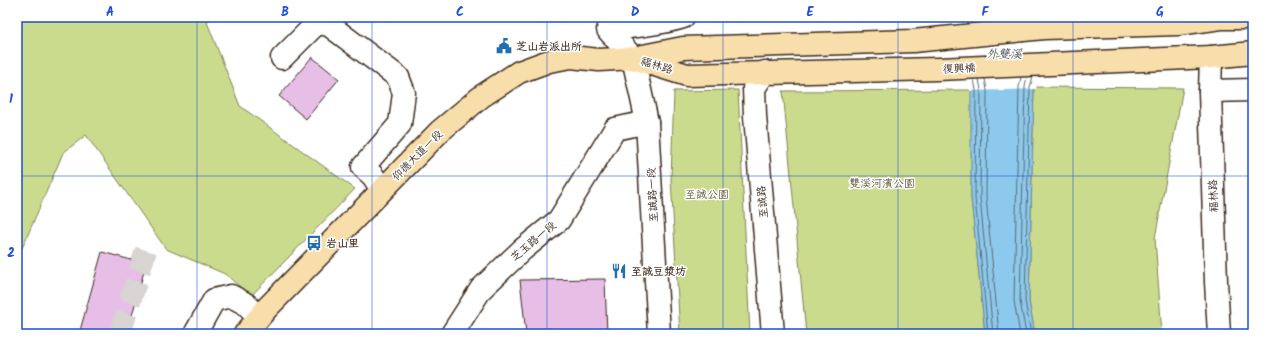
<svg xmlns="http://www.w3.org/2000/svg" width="1270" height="351" font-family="Kalam,'LXGW WenKai TC',sans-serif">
<rect width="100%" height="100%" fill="#fff"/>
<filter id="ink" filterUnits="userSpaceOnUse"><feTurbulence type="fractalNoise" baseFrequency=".025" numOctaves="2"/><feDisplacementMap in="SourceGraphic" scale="8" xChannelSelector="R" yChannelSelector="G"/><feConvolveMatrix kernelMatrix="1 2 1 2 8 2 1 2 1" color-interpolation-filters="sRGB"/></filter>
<g filter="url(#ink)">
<g fill="#cbdb8e" stroke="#838256">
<path d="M 17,17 L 212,17 L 207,22 L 240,106 L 355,189 L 251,296 L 225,274 L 166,249 L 86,135 L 63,153 L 17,260 Z"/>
<path d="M 1034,87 L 1183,88 L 1155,238 L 1162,334 L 1035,334 L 1029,301 Z"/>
<path d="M 738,90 L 750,334 L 680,334 L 671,179 L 674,91 Z"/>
<path d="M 972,90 L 971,198 L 985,334 L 806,334 L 783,91 Z"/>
</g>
<path fill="#8cc9ed" stroke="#6c899a" d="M 1034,87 L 1029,301 L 1035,334 L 985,334 L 971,198 L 971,90 Z"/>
<path fill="#fff" d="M 960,17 L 1054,17 L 1036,89 L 970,91 Z"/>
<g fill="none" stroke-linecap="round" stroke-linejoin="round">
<g stroke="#5b6a71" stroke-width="1">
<path d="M 974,79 L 976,90 L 975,198 L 988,334"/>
<path d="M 979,79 L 981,90 L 980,198 L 993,334"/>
<path d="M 985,79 L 987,90 L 986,197 L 999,334"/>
<path d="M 1020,334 L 1014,301 L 1019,87 L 1021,77"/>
<path d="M 1026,334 L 1020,301 L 1025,87 L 1027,77"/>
<path d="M 1031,334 L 1025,301 L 1030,87 L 1033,77"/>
</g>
</g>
<g fill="#e7bee5" stroke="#3b2a1e">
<path d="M 312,57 L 339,79 L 306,119 L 279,96 Z"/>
<path d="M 102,252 L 146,264 L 127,334 L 79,334 Z"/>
<path d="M 605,279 L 607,334 L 526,334 L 520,280 Z"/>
</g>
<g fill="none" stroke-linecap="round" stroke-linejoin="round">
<path stroke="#d8d4d2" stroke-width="22" stroke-dasharray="22 11" stroke-linecap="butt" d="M 120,334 L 146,250"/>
<defs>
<g id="minor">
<path d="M 1211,57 L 1210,91 L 1216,282 L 1219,334"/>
<path d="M 282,58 L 317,23 L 329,25 L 398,77 L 404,93 L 400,124 L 363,167 L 373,176 L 382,190"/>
<path d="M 765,72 L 754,88 L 755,116 L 773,334"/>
<path d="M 1210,91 L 1253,90"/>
<path d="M 195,334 L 214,300 L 231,296 L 246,304 L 259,317"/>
<path d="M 452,334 L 481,289 L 522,250 L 559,220 L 615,129 L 647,122"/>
<path d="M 659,334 L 647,122 L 633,58 L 608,30 C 633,26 658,25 683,17"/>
</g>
<g id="major">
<path d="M 636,59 L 687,75 L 938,69 L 1211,57 L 1253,53"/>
<path d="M 245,334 L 267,308 L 440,131 L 482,96 L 519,72 L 549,61 L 571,57 L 599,60 L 633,58 L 683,48 L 913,41 L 1044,28 L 1178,24 L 1221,18 L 1253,18"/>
</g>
</defs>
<use href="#minor" stroke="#3b2a1e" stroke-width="25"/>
<use href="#major" stroke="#3b2a1e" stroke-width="25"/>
<use href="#minor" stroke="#fff" stroke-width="22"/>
<use href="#major" stroke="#f8deab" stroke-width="22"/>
</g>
</g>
<path fill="none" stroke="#1d4ed8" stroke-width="1" stroke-opacity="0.55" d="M 197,17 L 197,334M 372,17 L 372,334M 547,17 L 547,334M 723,17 L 723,334M 898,17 L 898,334M 1073,17 L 1073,334M 17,176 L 1253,176"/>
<defs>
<symbol id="civic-bare" viewBox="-9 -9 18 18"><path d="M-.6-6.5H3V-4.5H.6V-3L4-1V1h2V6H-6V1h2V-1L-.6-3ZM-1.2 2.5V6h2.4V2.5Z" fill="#1f6fb2" stroke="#fff" stroke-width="2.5" paint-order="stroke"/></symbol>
<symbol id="bus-bare" viewBox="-9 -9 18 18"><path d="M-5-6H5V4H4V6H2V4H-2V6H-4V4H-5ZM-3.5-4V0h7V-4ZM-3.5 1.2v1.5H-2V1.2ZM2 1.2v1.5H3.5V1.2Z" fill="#1f6fb2" stroke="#fff" stroke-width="2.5" paint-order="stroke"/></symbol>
<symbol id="restaurant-bare" viewBox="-9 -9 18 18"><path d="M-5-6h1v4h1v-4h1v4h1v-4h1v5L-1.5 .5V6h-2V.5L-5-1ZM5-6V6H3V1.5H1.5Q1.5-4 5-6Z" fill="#1f6fb2" stroke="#fff" stroke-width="2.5" paint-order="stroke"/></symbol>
</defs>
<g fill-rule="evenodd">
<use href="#civic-bare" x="493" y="35" width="22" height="22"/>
<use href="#bus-bare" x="303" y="232" width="22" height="22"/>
<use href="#restaurant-bare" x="608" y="260" width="22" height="22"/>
</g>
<g text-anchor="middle" stroke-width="3" stroke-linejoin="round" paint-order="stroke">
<g font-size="11" font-weight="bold" fill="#3b2a1e" stroke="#fff" text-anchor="start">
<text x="516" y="50">芝山岩派出所</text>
<text x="326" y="247">岩山里</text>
<text x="631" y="275">至誠豆漿坊</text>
</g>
<g font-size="11" fill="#3b2a1e" stroke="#fff">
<text transform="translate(657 65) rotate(17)" y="4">福林路</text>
<text transform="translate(959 68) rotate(-3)" y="4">復興橋</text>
<text transform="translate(417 155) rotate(-45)" y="4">仰德大道一段</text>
<text transform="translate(652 195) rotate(-93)" y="4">至誠路一段</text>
<text transform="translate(1213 196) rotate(-92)" y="4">福林路</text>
<text transform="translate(762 202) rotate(-95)" y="4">至誠路</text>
<text transform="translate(533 241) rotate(-40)" y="4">芝玉路一段</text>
</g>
<g font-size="11" fill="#5f563a" stroke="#fff">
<text x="882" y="187">雙溪河濱公園</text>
<text x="707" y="198">至誠公園</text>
</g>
<g font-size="12" font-style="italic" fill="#535a5c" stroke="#fff">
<text x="1004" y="58">外雙溪</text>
</g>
</g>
<rect width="1270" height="351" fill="none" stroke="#fff" stroke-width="44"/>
<rect x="22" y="22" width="1226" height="307" fill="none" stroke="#1d4ed8" stroke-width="1.5"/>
<g font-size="13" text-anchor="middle" font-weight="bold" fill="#1d4ed8">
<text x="110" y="16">A</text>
<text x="285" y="16">B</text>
<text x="460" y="16">C</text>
<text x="635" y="16">D</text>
<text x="810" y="16">E</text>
<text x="985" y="16">F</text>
<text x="1160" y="16">G</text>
<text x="11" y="103">1</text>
<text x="11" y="257">2</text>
</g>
</svg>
